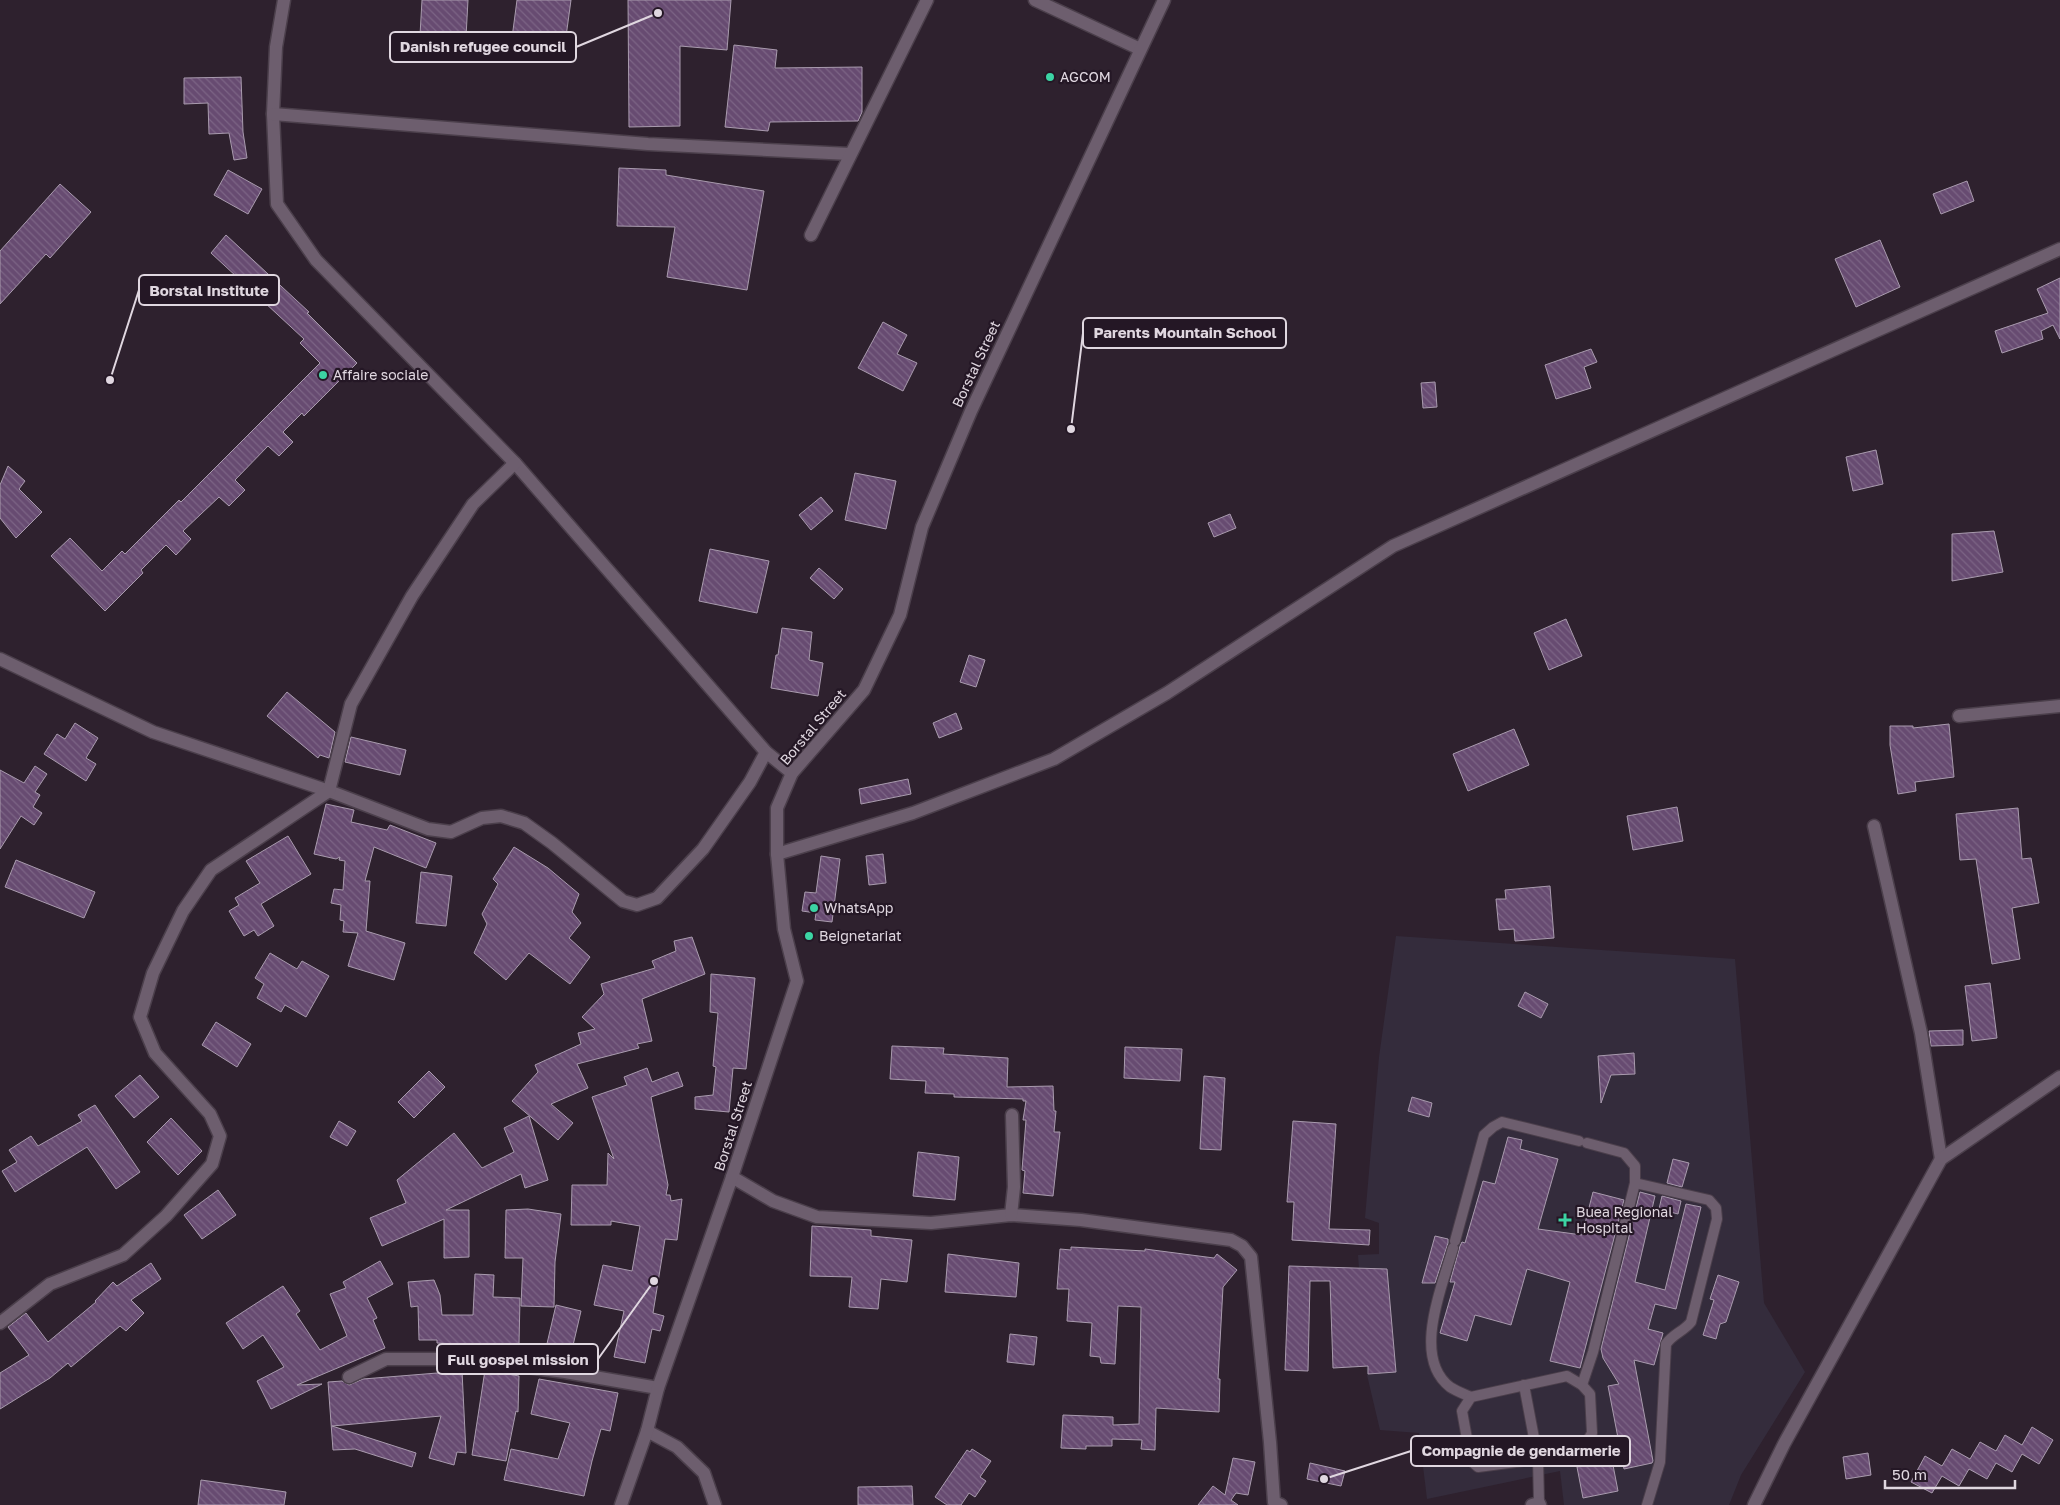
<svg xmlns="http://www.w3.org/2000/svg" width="2060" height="1505" font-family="'Golos Text',sans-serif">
<defs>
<pattern id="building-back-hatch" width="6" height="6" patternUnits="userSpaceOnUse" patternTransform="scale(1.25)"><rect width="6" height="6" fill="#674b71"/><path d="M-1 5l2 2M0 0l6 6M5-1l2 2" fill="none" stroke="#7c6485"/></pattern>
</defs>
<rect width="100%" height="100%" fill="#2e212e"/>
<path fill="#342c3c" d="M 1396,936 L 1735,959 L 1764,1303 L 1805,1372 L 1741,1475 L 1729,1505 L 1564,1505 L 1560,1471 L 1427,1499 L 1419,1433 L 1380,1430 L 1367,1375 L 1358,1255 L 1379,1254 L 1379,1223 L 1365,1218 L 1379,1057 Z"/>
<g fill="url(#building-back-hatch)" stroke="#a99bae">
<path d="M 422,0 L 468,0 L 466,37 L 420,35 Z"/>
<path d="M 517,0 L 571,0 L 565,44 L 512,38 Z"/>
<path d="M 628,0 L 731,0 L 727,50 L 680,46 L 680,126 L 629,127 Z"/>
<path d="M 734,45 L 777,50 L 775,68 L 862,67 L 862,112 L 858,121 L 770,122 L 768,131 L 725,127 Z"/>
<path d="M 241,77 L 243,132 L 247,158 L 234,160 L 229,133 L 209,134 L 208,103 L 184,104 L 184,78 Z"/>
<path d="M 619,168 L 666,170 L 666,175 L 764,191 L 747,290 L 667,277 L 675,227 L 617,226 Z"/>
<path d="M 228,170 L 262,189 L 248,214 L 214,195 Z"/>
<path d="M 1967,181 L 1974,201 L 1941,214 L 1933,194 Z"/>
<path d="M 60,184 L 91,212 L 50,258 L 46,254 L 0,304 L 0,251 Z"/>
<path d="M 226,235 L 309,312 L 307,313 L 357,363 L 304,416 L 302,413 L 283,432 L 293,442 L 279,456 L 268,446 L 235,480 L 245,490 L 229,506 L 219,497 L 183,531 L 191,539 L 176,555 L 166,545 L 141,570 L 143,573 L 105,611 L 51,556 L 70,538 L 102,571 L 122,551 L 125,554 L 179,500 L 181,502 L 320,363 L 300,343 L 304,339 L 211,253 Z"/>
<path d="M 1880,240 L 1900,287 L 1856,307 L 1835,259 Z"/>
<path d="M 2060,278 L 2060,339 L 2053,325 L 2041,331 L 2043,339 L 2002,353 L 1995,331 L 2048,313 L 2037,289 Z"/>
<path d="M 883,322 L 907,335 L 897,354 L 917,363 L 903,391 L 858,368 Z"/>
<path d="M 1591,349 L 1597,362 L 1584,367 L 1591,388 L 1556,399 L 1545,365 Z"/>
<path d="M 1435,382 L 1437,407 L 1423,408 L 1421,383 Z"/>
<path d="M 1876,450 L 1883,484 L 1853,491 L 1846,457 Z"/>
<path d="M 8,466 L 25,481 L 19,489 L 42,512 L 16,538 L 0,518 L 0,485 Z"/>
<path d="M 855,473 L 896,481 L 886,529 L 845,520 Z"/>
<path d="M 821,497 L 833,511 L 811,530 L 799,515 Z"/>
<path d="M 1230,514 L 1236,528 L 1214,537 L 1208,523 Z"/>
<path d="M 1994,531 L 2003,572 L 1952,581 L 1952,534 Z"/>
<path d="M 710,549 L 769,561 L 757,613 L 699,601 Z"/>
<path d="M 819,568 L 843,589 L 834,599 L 810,578 Z"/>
<path d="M 1566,619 L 1582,656 L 1549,670 L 1534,633 Z"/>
<path d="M 782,628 L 812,632 L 809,660 L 823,663 L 818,696 L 771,688 L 776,655 L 778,655 Z"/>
<path d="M 969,655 L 985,660 L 976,687 L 960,682 Z"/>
<path d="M 287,692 L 335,732 L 329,758 L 320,755 L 318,758 L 267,716 Z"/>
<path d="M 956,713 L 962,729 L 939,738 L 933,723 Z"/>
<path d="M 75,723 L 98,738 L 86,758 L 96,764 L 86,781 L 44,754 L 57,734 L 65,739 Z"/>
<path d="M 1949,724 L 1954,777 L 1915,782 L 1916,791 L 1898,794 L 1890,745 L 1890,726 L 1913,726 L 1913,728 Z"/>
<path d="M 1514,729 L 1529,765 L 1468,791 L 1453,754 Z"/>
<path d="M 351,737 L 406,750 L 400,775 L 345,762 Z"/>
<path d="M 35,766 L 47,774 L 35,792 L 40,795 L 33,807 L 42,813 L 34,825 L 21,816 L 0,849 L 0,770 L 24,783 Z"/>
<path d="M 908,779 L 911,794 L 861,804 L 859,789 Z"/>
<path d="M 326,804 L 354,810 L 351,822 L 387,830 L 390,825 L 436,843 L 426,868 L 374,847 L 365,881 L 370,881 L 366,931 L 405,943 L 394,980 L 348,966 L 358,933 L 343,932 L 344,921 L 340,920 L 341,905 L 331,903 L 334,889 L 343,890 L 345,861 L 339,860 L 340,857 L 336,859 L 314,854 Z"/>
<path d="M 1677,807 L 1683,841 L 1633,850 L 1627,816 Z"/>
<path d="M 2018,808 L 2022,859 L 2031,858 L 2039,903 L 2012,908 L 2020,959 L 1992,964 L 1976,859 L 1960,860 L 1956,814 Z"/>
<path d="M 288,836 L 311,874 L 261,904 L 274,926 L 258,936 L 254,930 L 244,936 L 229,911 L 239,905 L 235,898 L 260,883 L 246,861 Z"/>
<path d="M 514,847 L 548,868 L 579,894 L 572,912 L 581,923 L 569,938 L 590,957 L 570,984 L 529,953 L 506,980 L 474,953 L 487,924 L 482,914 L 498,884 L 493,879 Z"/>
<path d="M 883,854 L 886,883 L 869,885 L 866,856 Z"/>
<path d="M 821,856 L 840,859 L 832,922 L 815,920 L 816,913 L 802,911 L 805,892 L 816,893 Z"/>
<path d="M 16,860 L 95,892 L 84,918 L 5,887 Z"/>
<path d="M 421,872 L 452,876 L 446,926 L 416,923 Z"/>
<path d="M 1550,886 L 1554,938 L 1515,941 L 1514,929 L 1499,930 L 1496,899 L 1506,899 L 1505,890 Z"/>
<path d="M 692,937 L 705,974 L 642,999 L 652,1041 L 637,1044 L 639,1048 L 577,1064 L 588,1088 L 551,1104 L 573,1123 L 558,1140 L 512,1101 L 538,1072 L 535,1065 L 581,1044 L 578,1033 L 595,1029 L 582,1017 L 604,994 L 601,984 L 655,968 L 652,961 L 676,951 L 674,941 Z"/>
<path d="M 270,953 L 297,969 L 302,961 L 329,976 L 306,1017 L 285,1005 L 281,1012 L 257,998 L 264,984 L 255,978 Z"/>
<path d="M 711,974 L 755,978 L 746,1069 L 733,1068 L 729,1112 L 695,1109 L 695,1097 L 713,1095 L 716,1067 L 713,1066 L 718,1013 L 710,1012 Z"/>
<path d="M 1990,983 L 1997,1038 L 1972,1041 L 1965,986 Z"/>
<path d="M 1525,992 L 1548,1004 L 1541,1018 L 1518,1006 Z"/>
<path d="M 216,1022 L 251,1044 L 237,1067 L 202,1045 Z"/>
<path d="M 1963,1030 L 1963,1045 L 1931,1046 L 1929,1031 Z"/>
<path d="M 892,1046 L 944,1048 L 943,1054 L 1008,1058 L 1007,1087 L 1053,1086 L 1054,1111 L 1056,1111 L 1054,1132 L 1060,1132 L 1053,1196 L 1023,1193 L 1025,1171 L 1022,1170 L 1026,1120 L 1023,1120 L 1026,1101 L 1023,1101 L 1023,1099 L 954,1097 L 954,1094 L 925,1093 L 926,1081 L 890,1079 Z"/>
<path d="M 1125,1047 L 1182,1049 L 1180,1081 L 1124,1078 Z"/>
<path d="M 1634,1053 L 1635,1074 L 1611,1075 L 1601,1103 L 1598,1056 Z"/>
<path d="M 647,1068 L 652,1082 L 678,1072 L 683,1086 L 651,1097 L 668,1185 L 666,1195 L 670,1195 L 671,1201 L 682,1199 L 677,1240 L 665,1239 L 653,1313 L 664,1316 L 660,1331 L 652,1329 L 645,1363 L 614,1357 L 624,1311 L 594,1305 L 603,1265 L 632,1271 L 640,1226 L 611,1221 L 611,1225 L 571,1225 L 572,1185 L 607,1185 L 608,1153 L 614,1159 L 592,1097 L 627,1085 L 624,1077 Z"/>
<path d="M 429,1071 L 445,1087 L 414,1118 L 398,1102 Z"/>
<path d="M 140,1075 L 159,1097 L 134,1118 L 115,1096 Z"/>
<path d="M 1204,1076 L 1225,1078 L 1221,1150 L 1200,1149 Z"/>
<path d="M 1412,1097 L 1432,1103 L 1429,1117 L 1408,1111 Z"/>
<path d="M 95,1105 L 140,1172 L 116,1189 L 87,1147 L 15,1192 L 2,1171 L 17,1162 L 9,1150 L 31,1136 L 38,1146 L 82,1121 L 78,1115 Z"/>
<path d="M 529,1116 L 548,1180 L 525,1188 L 521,1174 L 446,1210 L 469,1210 L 469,1257 L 444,1258 L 444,1219 L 382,1246 L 370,1218 L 406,1203 L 397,1180 L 454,1133 L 482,1168 L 514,1152 L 504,1128 Z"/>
<path d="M 171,1118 L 202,1151 L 178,1175 L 147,1142 Z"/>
<path d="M 339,1121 L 356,1131 L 347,1146 L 330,1137 Z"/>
<path d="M 1293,1121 L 1336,1124 L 1329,1229 L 1370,1230 L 1369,1245 L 1292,1240 L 1294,1202 L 1287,1202 Z"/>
<path d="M 1508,1137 L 1522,1140 L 1520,1149 L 1558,1159 L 1538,1229 L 1582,1235 L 1593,1192 L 1624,1200 L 1580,1368 L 1550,1361 L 1570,1282 L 1527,1269 L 1511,1325 L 1475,1315 L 1467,1341 L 1440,1333 L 1455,1282 L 1450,1282 L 1460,1246 L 1462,1242 L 1465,1243 L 1483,1181 L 1495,1184 Z"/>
<path d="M 918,1152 L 959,1157 L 955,1200 L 913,1196 Z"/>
<path d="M 1673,1159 L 1689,1163 L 1682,1187 L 1667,1183 Z"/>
<path d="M 218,1190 L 236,1215 L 202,1239 L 184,1215 Z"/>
<path d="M 1640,1192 L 1655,1196 L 1635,1282 L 1665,1290 L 1686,1204 L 1701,1207 L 1676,1309 L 1655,1304 L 1648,1329 L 1663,1333 L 1654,1365 L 1634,1360 L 1653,1461 L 1652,1463 L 1624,1469 L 1608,1386 L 1619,1384 L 1603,1358 L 1601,1349 Z"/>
<path d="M 1662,1196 L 1681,1201 L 1678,1214 L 1659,1209 Z"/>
<path d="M 528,1209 L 561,1214 L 555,1262 L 554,1307 L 521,1306 L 523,1258 L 505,1258 L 506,1210 Z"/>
<path d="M 812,1226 L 871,1230 L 871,1236 L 912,1240 L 907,1282 L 881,1279 L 878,1309 L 849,1307 L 852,1277 L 810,1276 Z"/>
<path d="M 1435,1236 L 1448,1239 L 1448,1243 L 1435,1283 L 1422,1283 Z"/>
<path d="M 1071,1247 L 1145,1251 L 1145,1249 L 1214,1258 L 1217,1254 L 1237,1270 L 1223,1287 L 1218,1379 L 1220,1379 L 1219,1412 L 1156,1408 L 1155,1450 L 1141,1449 L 1142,1440 L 1112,1439 L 1112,1446 L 1086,1446 L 1086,1449 L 1061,1448 L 1063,1415 L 1113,1417 L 1113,1425 L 1139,1424 L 1141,1307 L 1118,1306 L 1115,1364 L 1101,1363 L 1100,1357 L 1090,1356 L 1092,1323 L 1067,1321 L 1069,1289 L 1057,1289 L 1060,1249 L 1071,1250 Z"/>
<path d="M 948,1254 L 1019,1263 L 1016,1297 L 945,1292 Z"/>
<path d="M 380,1261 L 393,1284 L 367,1298 L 377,1318 L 373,1320 L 385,1348 L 297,1385 L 322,1384 L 271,1409 L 257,1381 L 284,1367 L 263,1335 L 243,1349 L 226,1323 L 283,1286 L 300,1311 L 296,1314 L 320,1350 L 347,1336 L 330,1294 L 346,1288 L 343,1282 Z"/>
<path d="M 151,1263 L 161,1279 L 131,1300 L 144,1313 L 126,1331 L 120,1326 L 71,1367 L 68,1363 L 50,1378 L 0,1409 L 0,1373 L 29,1355 L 8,1327 L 26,1313 L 48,1342 L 96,1302 L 95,1301 L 113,1282 L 117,1286 Z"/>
<path d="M 1289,1266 L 1387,1269 L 1396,1372 L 1368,1374 L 1368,1366 L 1333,1368 L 1330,1281 L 1310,1281 L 1308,1371 L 1285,1370 Z"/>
<path d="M 475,1274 L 494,1275 L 493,1297 L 520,1298 L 519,1344 L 494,1344 L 494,1346 L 437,1343 L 437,1340 L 419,1340 L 418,1306 L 411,1307 L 408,1282 L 434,1280 L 440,1295 L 442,1315 L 473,1315 Z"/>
<path d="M 1718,1275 L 1739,1282 L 1726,1322 L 1720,1324 L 1716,1339 L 1703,1335 L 1714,1300 L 1710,1299 Z"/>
<path d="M 556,1305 L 581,1311 L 571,1354 L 557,1351 L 557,1348 L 546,1348 Z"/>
<path d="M 1010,1334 L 1037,1337 L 1034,1365 L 1007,1362 Z"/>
<path d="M 485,1370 L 519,1376 L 518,1412 L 516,1411 L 506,1461 L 472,1455 Z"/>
<path d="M 462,1371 L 466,1453 L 457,1452 L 454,1465 L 429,1458 L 441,1416 L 332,1426 L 416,1453 L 412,1467 L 355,1449 L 333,1450 L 328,1382 L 342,1381 L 349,1385 L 363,1379 Z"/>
<path d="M 539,1379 L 618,1393 L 610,1431 L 601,1429 L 592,1461 L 584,1496 L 504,1480 L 511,1449 L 558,1459 L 570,1423 L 531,1414 Z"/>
<path d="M 2032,1427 L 2053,1440 L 2039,1464 L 2022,1454 L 2012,1472 L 1996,1463 L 1987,1479 L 1969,1469 L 1959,1486 L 1942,1476 L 1932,1493 L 1911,1482 L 1925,1456 L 1942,1466 L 1952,1449 L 1970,1459 L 1980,1442 L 1996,1451 L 2005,1435 L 2022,1445 Z"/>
<path d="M 972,1449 L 991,1461 L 980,1477 L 986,1481 L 975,1497 L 969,1493 L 961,1505 L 947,1505 L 935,1497 L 967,1450 L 970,1452 Z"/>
<path d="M 1868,1453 L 1871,1475 L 1846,1479 L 1843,1457 Z"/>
<path d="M 1233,1458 L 1255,1462 L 1248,1495 L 1236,1493 L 1231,1500 L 1238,1505 L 1198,1505 L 1213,1486 L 1225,1495 Z"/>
<path d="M 1612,1460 L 1618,1491 L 1583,1498 L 1577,1467 Z"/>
<path d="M 1310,1463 L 1345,1471 L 1341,1486 L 1307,1479 Z"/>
<path d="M 201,1480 L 286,1492 L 284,1505 L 198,1505 Z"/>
<path d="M 912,1486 L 913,1505 L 858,1505 L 858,1487 Z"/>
</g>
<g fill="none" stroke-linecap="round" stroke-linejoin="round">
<defs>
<g id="lane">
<path d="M 1635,1183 L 1709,1200 L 1716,1208 L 1717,1219 L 1691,1322 C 1683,1332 1674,1333 1666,1344 L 1660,1462 L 1647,1505"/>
<path d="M 1455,1241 L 1484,1135 L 1493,1127 L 1502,1122 L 1579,1141"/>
<path d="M 1453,1248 C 1443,1285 1411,1357 1450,1387 C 1456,1391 1464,1394 1471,1397"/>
<path d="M 1567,1376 L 1582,1385 L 1590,1394 L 1592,1433 L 1584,1447 L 1538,1459 L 1478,1467 L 1471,1461 L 1462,1411 L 1471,1397 Z"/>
<path d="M 1524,1385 L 1538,1459 L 1539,1503"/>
<path d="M 1582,1385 L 1593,1352 L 1635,1183 L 1635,1166 L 1624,1153 L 1587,1143"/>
</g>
<g id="street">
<path d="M 284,0 L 276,47 L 273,114 L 277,204 L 316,260 L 515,463 L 766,752 L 792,773"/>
<path d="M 1035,0 L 1140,49"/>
<path d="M 273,114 L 648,144 L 850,154"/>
<path d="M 811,235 L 927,0"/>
<path d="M 0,659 L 153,732 L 329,791 L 428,829 L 451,832 L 482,818 L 501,816 L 524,823 L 552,843 L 623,901 L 637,905 L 657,898 L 703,849 L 750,782 L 766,752"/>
<path d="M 1959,716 L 2060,706"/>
<path d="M 1874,826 L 1921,1033 L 1941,1159"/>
<path d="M 777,854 L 913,813 L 1054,759 L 1167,693 L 1393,546 L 2060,249"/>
<path d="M 732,1177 L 773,1201 L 817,1217 L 931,1223 L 1011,1215 L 1081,1220 L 1231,1240 L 1242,1246 L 1251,1257 L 1270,1442 L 1274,1502 L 1281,1505"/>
<path d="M 1011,1215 L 1014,1187 L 1012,1115"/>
<path d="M 0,1323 L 50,1284 L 123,1255 L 166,1216 L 212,1164 L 220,1136 L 210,1114 L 155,1053 L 140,1017 L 153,973 L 183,911 L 211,870 L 329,791 L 351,704 L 412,596 L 473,504 L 515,463"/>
<path d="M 349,1377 L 386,1359 L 463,1359 L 565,1372 L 658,1388"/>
<path d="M 647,1431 L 677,1447 L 704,1473 L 715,1505"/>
<path d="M 1532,1505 L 1539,1503 L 1540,1505"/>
<path d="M 1754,1505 L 1784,1444 L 1941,1159 L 2060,1077"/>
</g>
<path id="secondary" d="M 621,1505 L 647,1431 L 658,1388 L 732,1177 L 797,981 L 784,929 L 777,854 L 777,808 L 792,773 L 864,690 L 900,615 L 922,527 L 971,411 L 1164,0"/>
</defs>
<use href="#lane" stroke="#4b3f4b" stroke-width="12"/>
<use href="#street" stroke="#4b3f4b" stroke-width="15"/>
<use href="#secondary" stroke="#4b3f4b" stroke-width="15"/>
<use href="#lane" stroke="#6d5e6e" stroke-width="10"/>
<use href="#street" stroke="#6d5e6e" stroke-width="12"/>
<use href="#secondary" stroke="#6d5e6e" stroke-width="12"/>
</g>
<g fill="#3cd4a4" stroke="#241725" stroke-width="2">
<circle cx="1050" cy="77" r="5"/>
<circle cx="323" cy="375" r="5"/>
<circle cx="814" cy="908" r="5"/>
<circle cx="809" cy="936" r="5"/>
<path d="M1562.5 1212.5h5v5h5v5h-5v5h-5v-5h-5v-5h5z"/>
</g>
<g text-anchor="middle" stroke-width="4.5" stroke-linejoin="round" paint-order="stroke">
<g font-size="14" fill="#e0d7e0" stroke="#241725" text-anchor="start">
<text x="1060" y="82">AGCOM</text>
<text x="333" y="380">Affaire sociale</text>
<text x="824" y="913">WhatsApp</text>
<text x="819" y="941">Beignetariat</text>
<text x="1576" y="1217">Buea Regional<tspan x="1576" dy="16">Hospital</tspan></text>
</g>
<g font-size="14" fill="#e0d7e0" stroke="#241725">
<text transform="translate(976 364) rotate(-65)" y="5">Borstal Street</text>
<text transform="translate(813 727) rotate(-50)" y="5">Borstal Street</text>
<text transform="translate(733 1126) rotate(-72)" y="5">Borstal Street</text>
</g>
</g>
<path fill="none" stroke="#e0d7e0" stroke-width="2" d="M658 13L576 47M110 380L139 290M1071 429L1083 333M654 1281L598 1359M1324 1479L1411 1451"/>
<g fill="#e0d7e0" stroke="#241725" stroke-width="2">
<circle cx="658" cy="13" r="5"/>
<circle cx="110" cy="380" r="5"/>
<circle cx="1071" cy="429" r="5"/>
<circle cx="654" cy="1281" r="5"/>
<circle cx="1324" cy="1479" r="5"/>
</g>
<g fill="#241725" stroke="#e0d7e0" stroke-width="2">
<rect x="390" y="32" width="186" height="30" rx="5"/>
<rect x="139" y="275" width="140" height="30" rx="5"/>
<rect x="1083" y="318" width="203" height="30" rx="5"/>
<rect x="437" y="1344" width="161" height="30" rx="5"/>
<rect x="1411" y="1436" width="219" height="30" rx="5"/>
</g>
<g font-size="15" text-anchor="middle" font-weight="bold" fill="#e0d7e0">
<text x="483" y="52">Danish refugee council</text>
<text x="209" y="296">Borstal Institute</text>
<text x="1185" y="338">Parents Mountain School</text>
<text x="518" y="1365">Full gospel mission</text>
<text x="1521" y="1456">Compagnie de gendarmerie</text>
</g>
<path d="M1885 1480v8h130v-8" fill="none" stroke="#e0d7e0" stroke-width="2.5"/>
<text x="1892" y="1480" font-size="15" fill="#e0d7e0" stroke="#241725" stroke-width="4" paint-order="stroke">50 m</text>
</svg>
